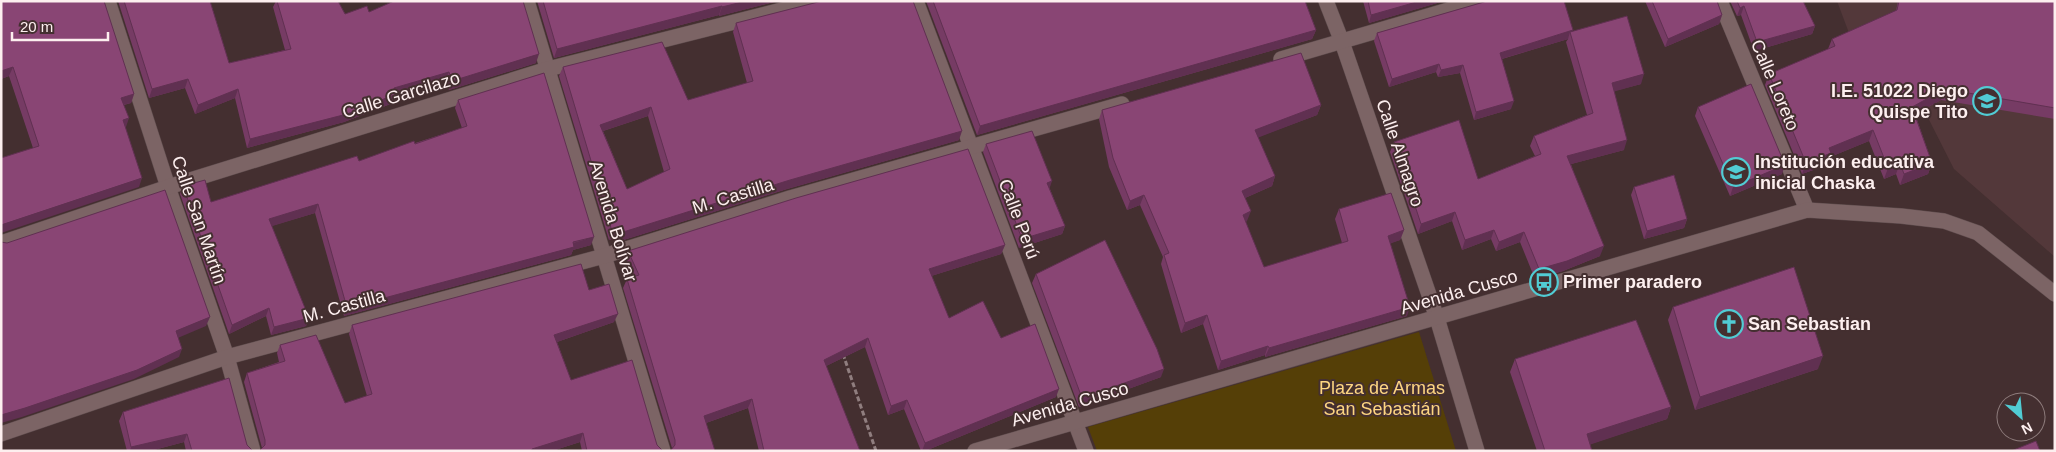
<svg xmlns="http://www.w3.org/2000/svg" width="2056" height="452" font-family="Helvetica,sans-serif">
<rect width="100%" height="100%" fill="#442f30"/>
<path fill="#53383a" d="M 1837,1 L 2055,1 L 2055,257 L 1954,169 L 1883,29 L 1849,33 Z"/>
<path fill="#553f07" d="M 1419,332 L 1456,451 L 1097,451 L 1088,427 Z"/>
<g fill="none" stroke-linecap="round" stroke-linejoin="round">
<defs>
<g id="minor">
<path d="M 108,1 L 168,187 L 227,357 L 253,451"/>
<path d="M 527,1 L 663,451"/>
<path d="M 916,1 L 1086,451"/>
<path d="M 1326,1 L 1342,42 L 1437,318 L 1477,451"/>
<path d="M 1720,1 L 1807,210"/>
<path d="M 1281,59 L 1479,1"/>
<path d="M 1,243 L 168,187 L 548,69 L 817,1"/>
<path d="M 1,434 L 227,357 L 604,256 L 790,198 L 1122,104"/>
</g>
<path id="tertiary" d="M 975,451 L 1807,210 L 1901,216 L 1944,221 L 1978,233 L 2055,294"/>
</defs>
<use href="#minor" stroke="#5d4b4c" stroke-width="16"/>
<use href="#tertiary" stroke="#5d4b4c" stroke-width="16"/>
<path stroke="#907e7f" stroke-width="3" stroke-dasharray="5 2.5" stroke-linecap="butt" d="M 843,354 L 876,451"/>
<use href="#minor" stroke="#7c6465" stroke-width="15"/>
<use href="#tertiary" stroke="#7c6465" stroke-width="15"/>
</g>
<g fill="#763b64" fill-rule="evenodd">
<path d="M 1,1 L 134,94 L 131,103 L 124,105 L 126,127 L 125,127 L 139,187 L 33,148 L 9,76 L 1,79 Z"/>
<path d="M 118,1 L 210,1 L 229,63 L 285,50 L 273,7 L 276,1 L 338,1 L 345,14 L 369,12 L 536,63 L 449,90 L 445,81 L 395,95 L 393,103 L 344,122 L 247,148 L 235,98 L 195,114 L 185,88 L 149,98 Z"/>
<path d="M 537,1 L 778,1 L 719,16 L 719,15 L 554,58 Z"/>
<path d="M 926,1 L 1305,1 L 1316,30 L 1312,39 L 977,135 Z"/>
<path d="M 1363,1 L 1444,1 L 1369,23 Z"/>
<path d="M 1645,1 L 1717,1 L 1722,15 L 1719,24 L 1665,47 Z"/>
<path d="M 1730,1 L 1803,1 L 1815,26 L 1812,34 L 1754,51 L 1741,15 L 1737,16 Z"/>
<path d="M 1898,1 L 2055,1 L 2055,119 L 1941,100 L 1915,114 L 1932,163 L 1928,174 L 1900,185 L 1896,174 L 1884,179 L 1869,141 L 1830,157 L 1827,165 L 1802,174 L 1765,85 L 1769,74 L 1828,49 L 1832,39 L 1896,11 Z"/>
<path d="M 1484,2 L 1573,32 L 1641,84 L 1614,91 L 1624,150 L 1571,164 L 1600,256 L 1563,271 L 1535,279 L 1520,242 L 1496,251 L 1491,239 L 1462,250 L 1452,221 L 1418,234 L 1390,152 L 1394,142 L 1478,179 L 1535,156 L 1530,146 L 1534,136 L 1587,115 L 1566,42 L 1568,39 L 1502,59 L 1511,109 L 1474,120 L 1460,73 L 1438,77 L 1436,72 L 1389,87 L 1374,41 L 1377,33 Z"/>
<path d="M 736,23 L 959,140 L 787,189 L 617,242 L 615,238 L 609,240 L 559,76 L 563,67 L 688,100 L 747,83 L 733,32 ZM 648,116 L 664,172 L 627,189 L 603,131 Z"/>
<path d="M 458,100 L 591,245 L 573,250 L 571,255 L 344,316 L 315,213 L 271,226 L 309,318 L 306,326 L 271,335 L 266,316 L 229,334 L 180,194 L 183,186 L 211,202 L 359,161 L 462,128 L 455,108 Z"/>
<path d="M 1321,105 L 1317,115 L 1258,137 L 1275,176 L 1272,186 L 1245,198 L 1247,221 L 1245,222 L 1264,267 L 1342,243 L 1335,219 L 1339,209 L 1404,230 L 1400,240 L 1390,243 L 1407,316 L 1265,357 L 1265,355 L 1218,370 L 1203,324 L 1181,333 L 1161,264 L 1163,257 L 1140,205 L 1127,210 L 1109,167 L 1099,119 L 1102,110 Z"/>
<path d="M 1698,107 L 1782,174 L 1730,196 L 1695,116 Z"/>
<path d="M 986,144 L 1049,187 L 1065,226 L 1062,234 L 1019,248 L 983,152 Z"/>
<path d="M 1634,187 L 1687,219 L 1684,228 L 1644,239 L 1631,195 Z"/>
<path d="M 1005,245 L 1001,254 L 931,276 L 949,318 L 1001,338 L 1056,397 L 925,451 L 921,451 L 904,409 L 888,415 L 865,347 L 826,366 L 860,451 L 759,451 L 748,408 L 706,423 L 672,448 L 623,288 L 627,279 L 633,277 L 625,259 L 628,251 Z"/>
<path d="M 1036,274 L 1161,377 L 1079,407 L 1032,283 Z"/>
<path d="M 589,290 L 614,322 L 557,342 L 571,380 L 657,445 L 663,451 L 582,451 L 580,442 L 552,451 L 259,451 L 262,448 L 244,382 L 247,373 L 279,362 L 277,353 L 280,345 L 345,403 L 367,396 L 349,334 L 352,325 Z"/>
<path d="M 1673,307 L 1818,369 L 1695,410 L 1668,320 Z"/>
<path d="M 1515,359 L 1671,407 L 1667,419 L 1590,444 L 1592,451 L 1537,451 L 1510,372 Z"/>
<path d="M 123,412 L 247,445 L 253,451 L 186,451 L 184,442 L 150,451 L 127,451 L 119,421 Z"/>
</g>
<g fill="#603051">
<path d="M 746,1 L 778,1 L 719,16 L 722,7 Z"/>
<path d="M 1420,1 L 1444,1 L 1369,23 L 1371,15 Z"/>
<path d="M 722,6 L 719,15 L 554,58 L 557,49 Z"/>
<path d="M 1744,6 L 1741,15 L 1737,16 L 1740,8 Z"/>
<path d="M 1722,15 L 1719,24 L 1665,47 L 1668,39 Z"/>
<path d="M 1815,26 L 1812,34 L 1754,51 L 1757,42 Z"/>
<path d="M 1316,30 L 1312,39 L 977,135 L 980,126 Z"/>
<path d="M 1573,30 L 1571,36 L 1570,32 L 1568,39 L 1498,60 L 1500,53 Z"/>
<path d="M 539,54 L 536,63 L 449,90 L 452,81 Z"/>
<path d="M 1439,64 L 1436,72 L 1389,87 L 1392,79 Z"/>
<path d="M 1463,65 L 1460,73 L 1438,77 L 1441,70 Z"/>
<path d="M 13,67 L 9,76 L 1,79 L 1,71 Z"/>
<path d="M 449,72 L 445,81 L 395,95 L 393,103 L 344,122 L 247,148 L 250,139 L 394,88 Z"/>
<path d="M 1644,74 L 1641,84 L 1609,93 L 1612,83 Z"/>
<path d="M 188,79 L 185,88 L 149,98 L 152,89 Z"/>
<path d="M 238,89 L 235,98 L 195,114 L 198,105 Z"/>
<path d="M 1945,89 L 1941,100 L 1908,118 L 1912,107 Z"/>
<path d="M 134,94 L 131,103 L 118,106 L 121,98 Z"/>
<path d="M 1514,101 L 1511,109 L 1474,120 L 1476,112 Z"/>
<path d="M 1321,105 L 1317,115 L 1252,140 L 1255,130 Z"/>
<path d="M 651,107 L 648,116 L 597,133 L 600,125 Z"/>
<path d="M 129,118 L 126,127 L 120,129 L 123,120 Z"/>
<path d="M 1873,130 L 1869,141 L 1830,157 L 1827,165 L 1802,174 L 1806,163 L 1829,148 Z"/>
<path d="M 962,131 L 959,140 L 787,189 L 617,242 L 620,233 L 790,180 Z"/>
<path d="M 1627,140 L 1624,150 L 1564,166 L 1567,156 Z"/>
<path d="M 1900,163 L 1896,174 L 1884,179 L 1888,168 Z"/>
<path d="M 1932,163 L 1928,174 L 1900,185 L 1904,174 Z"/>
<path d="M 1785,165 L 1782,174 L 1730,196 L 1733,187 Z"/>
<path d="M 1275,176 L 1272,186 L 1238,201 L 1242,191 Z"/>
<path d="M 142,178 L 139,187 L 1,233 L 1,225 Z"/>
<path d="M 1052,181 L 1049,190 L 1047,183 Z"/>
<path d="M 1144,195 L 1140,205 L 1127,210 L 1130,201 Z"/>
<path d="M 318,204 L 315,213 L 266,228 L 269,219 Z"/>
<path d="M 1251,211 L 1247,221 L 1239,225 L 1243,215 Z"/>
<path d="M 1455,212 L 1452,221 L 1418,234 L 1421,224 Z"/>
<path d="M 1687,219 L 1684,228 L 1644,239 L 1647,231 Z"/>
<path d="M 1065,226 L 1062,234 L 1019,248 L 1022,239 Z"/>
<path d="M 618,229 L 615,238 L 609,240 L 612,231 Z"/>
<path d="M 1404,230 L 1400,240 L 1384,246 L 1388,236 Z"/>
<path d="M 1494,230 L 1491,239 L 1462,250 L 1465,240 Z"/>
<path d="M 1524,232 L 1520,242 L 1496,251 L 1499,242 Z"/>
<path d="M 594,237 L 591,245 L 573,250 L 571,255 L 344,316 L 347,308 Z"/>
<path d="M 1005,245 L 1001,254 L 925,278 L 929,269 Z"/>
<path d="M 1604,246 L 1600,256 L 1563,271 L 1535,279 L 1539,269 Z"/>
<path d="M 1410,307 L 1407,316 L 1265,357 L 1269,348 Z"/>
<path d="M 269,308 L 266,316 L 229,334 L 232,325 Z"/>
<path d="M 618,314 L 614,322 L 551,344 L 554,335 Z"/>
<path d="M 1207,315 L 1203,324 L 1181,333 L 1185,323 Z"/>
<path d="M 210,317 L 206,326 L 173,340 L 176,331 Z"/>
<path d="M 309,318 L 306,326 L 271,335 L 274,327 Z"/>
<path d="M 868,338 L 865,347 L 820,369 L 824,360 Z"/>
<path d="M 1268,346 L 1265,355 L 1218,370 L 1221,361 Z"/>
<path d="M 182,349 L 179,357 L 134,379 L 22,417 L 1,423 L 1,415 Z"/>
<path d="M 1823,356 L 1818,369 L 1695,410 L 1700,397 Z"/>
<path d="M 1164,369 L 1161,377 L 1079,407 L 1082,398 Z"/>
<path d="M 1059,389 L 1056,397 L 925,451 L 922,451 L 925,443 Z"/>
<path d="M 752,399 L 748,408 L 700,425 L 704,416 Z"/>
<path d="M 907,400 L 904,409 L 888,415 L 891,406 Z"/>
<path d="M 1671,407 L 1667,419 L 1583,447 L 1587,434 Z"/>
<path d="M 583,433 L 580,442 L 552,451 L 531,451 L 532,449 Z"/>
<path d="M 187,434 L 184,442 L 150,451 L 130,451 L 131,447 Z"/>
</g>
<g fill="#894574" stroke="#603051" fill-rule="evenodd">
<path d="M 1,1 L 104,1 L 134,94 L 121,98 L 129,118 L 123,120 L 142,178 L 1,225 L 1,158 L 39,146 L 13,67 L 1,71 Z"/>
<path d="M 124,1 L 210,1 L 229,63 L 291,49 L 277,1 L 338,1 L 345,14 L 367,6 L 369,12 L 394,1 L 523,1 L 539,54 L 452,81 L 449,72 L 394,88 L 396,94 L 347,114 L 250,139 L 238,89 L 198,105 L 188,79 L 152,89 Z"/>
<path d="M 543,1 L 746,1 L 722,7 L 722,6 L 557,49 Z"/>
<path d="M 822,1 L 913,1 L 962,131 L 790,180 L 620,233 L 618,229 L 612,231 L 563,67 L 662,42 L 688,100 L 753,81 L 736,23 ZM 651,107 L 670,169 L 627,189 L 600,125 Z"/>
<path d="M 933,1 L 1305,1 L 1316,30 L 980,126 Z"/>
<path d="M 1368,1 L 1420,1 L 1371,15 Z"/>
<path d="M 1486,1 L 1564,1 L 1573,30 L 1500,53 L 1514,101 L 1476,112 L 1463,65 L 1441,70 L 1439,64 L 1392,79 L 1377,33 L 1484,2 Z"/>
<path d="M 1652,1 L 1717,1 L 1722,15 L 1668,39 Z"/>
<path d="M 1737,1 L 1803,1 L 1815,26 L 1757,42 L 1744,6 L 1740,8 Z"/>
<path d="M 1899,1 L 2055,1 L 2055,108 L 1945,89 L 1912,107 L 1932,163 L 1904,174 L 1900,163 L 1888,168 L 1873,130 L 1829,148 L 1831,153 L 1806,163 L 1769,74 L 1835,46 L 1832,39 L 1897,10 Z"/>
<path d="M 1627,16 L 1644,74 L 1612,83 L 1627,140 L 1567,156 L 1604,246 L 1567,261 L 1539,269 L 1524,232 L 1499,242 L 1494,230 L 1465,240 L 1455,212 L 1421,224 L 1394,142 L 1459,120 L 1478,179 L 1541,154 L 1534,136 L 1593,113 L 1570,32 Z"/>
<path d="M 1301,53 L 1321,105 L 1255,130 L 1275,176 L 1242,191 L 1251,211 L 1243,215 L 1264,267 L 1348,241 L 1339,209 L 1391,193 L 1404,230 L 1388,236 L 1410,307 L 1269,348 L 1268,346 L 1221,361 L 1207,315 L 1185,323 L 1164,255 L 1169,253 L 1144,195 L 1130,201 L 1113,158 L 1102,110 Z"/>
<path d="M 544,73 L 594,237 L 573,242 L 574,247 L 347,308 L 318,204 L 269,219 L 309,318 L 274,327 L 269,308 L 232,325 L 183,186 L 205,180 L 211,202 L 357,156 L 359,161 L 414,141 L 415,144 L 467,126 L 458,100 Z"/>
<path d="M 1751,84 L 1785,165 L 1733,187 L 1698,107 Z"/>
<path d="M 1032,131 L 1052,181 L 1047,183 L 1065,226 L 1022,239 L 986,144 Z"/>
<path d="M 968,149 L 1005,245 L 929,269 L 949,318 L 983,301 L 1001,338 L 1035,324 L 1059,389 L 925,443 L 907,400 L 891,406 L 868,338 L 824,360 L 860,451 L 764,451 L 752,399 L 704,416 L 715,451 L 670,451 L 675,445 L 675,440 L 627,279 L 639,275 L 628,251 L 796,198 Z"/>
<path d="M 1674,175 L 1687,219 L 1647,231 L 1634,187 Z"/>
<path d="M 165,190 L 210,317 L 176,331 L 182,349 L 137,370 L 25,408 L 1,415 L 1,242 L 7,243 Z"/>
<path d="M 1105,240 L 1157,349 L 1164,369 L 1082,398 L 1036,274 Z"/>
<path d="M 581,264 L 589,290 L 609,284 L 618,314 L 554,335 L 571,380 L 632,360 L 657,445 L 663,451 L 587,451 L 583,433 L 532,449 L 532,451 L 259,451 L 265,445 L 265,440 L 247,373 L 285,361 L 280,345 L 316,335 L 345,403 L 372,394 L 352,325 Z"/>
<path d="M 1794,267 L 1823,356 L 1700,397 L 1673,307 Z"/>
<path d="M 1636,320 L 1671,407 L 1587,434 L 1592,451 L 1545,451 L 1515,359 Z"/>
<path d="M 229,378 L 247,445 L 253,451 L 192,451 L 187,434 L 131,447 L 123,412 Z"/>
<path d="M 2036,441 L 2040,451 L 2011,451 Z"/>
</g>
<defs>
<symbol id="school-ring" viewBox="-11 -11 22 22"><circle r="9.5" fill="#442f30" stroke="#51ccd4" stroke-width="1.5"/><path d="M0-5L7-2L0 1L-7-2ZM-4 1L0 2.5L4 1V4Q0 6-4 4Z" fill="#51ccd4"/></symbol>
<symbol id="bus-ring" viewBox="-11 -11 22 22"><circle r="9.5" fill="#442f30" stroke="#51ccd4" stroke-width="1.5"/><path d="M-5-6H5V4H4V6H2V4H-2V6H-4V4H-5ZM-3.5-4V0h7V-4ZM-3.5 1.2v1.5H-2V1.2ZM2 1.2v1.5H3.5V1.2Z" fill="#51ccd4"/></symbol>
<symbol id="church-ring" viewBox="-11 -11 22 22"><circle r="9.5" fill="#442f30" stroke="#51ccd4" stroke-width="1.5"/><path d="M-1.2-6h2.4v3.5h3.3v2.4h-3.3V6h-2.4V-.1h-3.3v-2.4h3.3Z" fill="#51ccd4"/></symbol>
</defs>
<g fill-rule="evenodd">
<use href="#school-ring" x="1971" y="85" width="32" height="32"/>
<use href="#school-ring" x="1720" y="156" width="32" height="32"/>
<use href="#bus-ring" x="1528" y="266" width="32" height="32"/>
<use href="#church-ring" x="1713" y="308" width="32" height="32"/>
</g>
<g text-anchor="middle" stroke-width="4" stroke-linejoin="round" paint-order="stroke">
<g font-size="18" fill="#fdefef" stroke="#442f30">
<text transform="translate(1775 85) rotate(67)" y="6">Calle Loreto</text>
<text transform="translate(401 95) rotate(-17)" y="6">Calle Garcilazo</text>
<text transform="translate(1400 153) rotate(71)" y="6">Calle Almagro</text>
<text transform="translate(733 196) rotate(-17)" y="6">M. Castilla</text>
<text transform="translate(1019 219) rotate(69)" y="6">Calle Perú</text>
<text transform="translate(199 220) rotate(71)" y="6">Calle San Martín</text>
<text transform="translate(613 221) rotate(73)" y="6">Avenida Bolívar</text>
<text transform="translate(1459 292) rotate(-16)" y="6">Avenida Cusco</text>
<text transform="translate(344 306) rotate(-15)" y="6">M. Castilla</text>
<text transform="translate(1070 404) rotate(-16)" y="6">Avenida Cusco</text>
</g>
<g font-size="18" font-weight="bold" fill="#fdefef" stroke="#442f30" text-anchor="start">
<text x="1968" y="97" text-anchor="end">I.E. 51022 Diego<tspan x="1968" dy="21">Quispe Tito</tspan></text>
<text x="1755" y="168">Institución educativa<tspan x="1755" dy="21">inicial Chaska</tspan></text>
<text x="1563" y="288">Primer paradero</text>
<text x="1748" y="330">San Sebastian</text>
</g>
<g font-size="18" fill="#fdd581" stroke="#442f30">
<text x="1382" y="394">Plaza de Armas<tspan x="1382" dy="21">San Sebastián</tspan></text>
</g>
</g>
<rect width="2056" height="452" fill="none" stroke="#fdefef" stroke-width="5"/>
<g transform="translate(2021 417) rotate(153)"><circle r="24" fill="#442f30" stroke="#8e7c7c"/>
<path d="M0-4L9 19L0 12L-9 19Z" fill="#51ccd4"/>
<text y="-8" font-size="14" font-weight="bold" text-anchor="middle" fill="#fdefef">N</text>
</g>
<path d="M12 32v8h96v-8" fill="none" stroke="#fdefef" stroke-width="2.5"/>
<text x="20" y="32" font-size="15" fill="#fdefef" stroke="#442f30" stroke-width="4" paint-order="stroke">20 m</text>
</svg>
